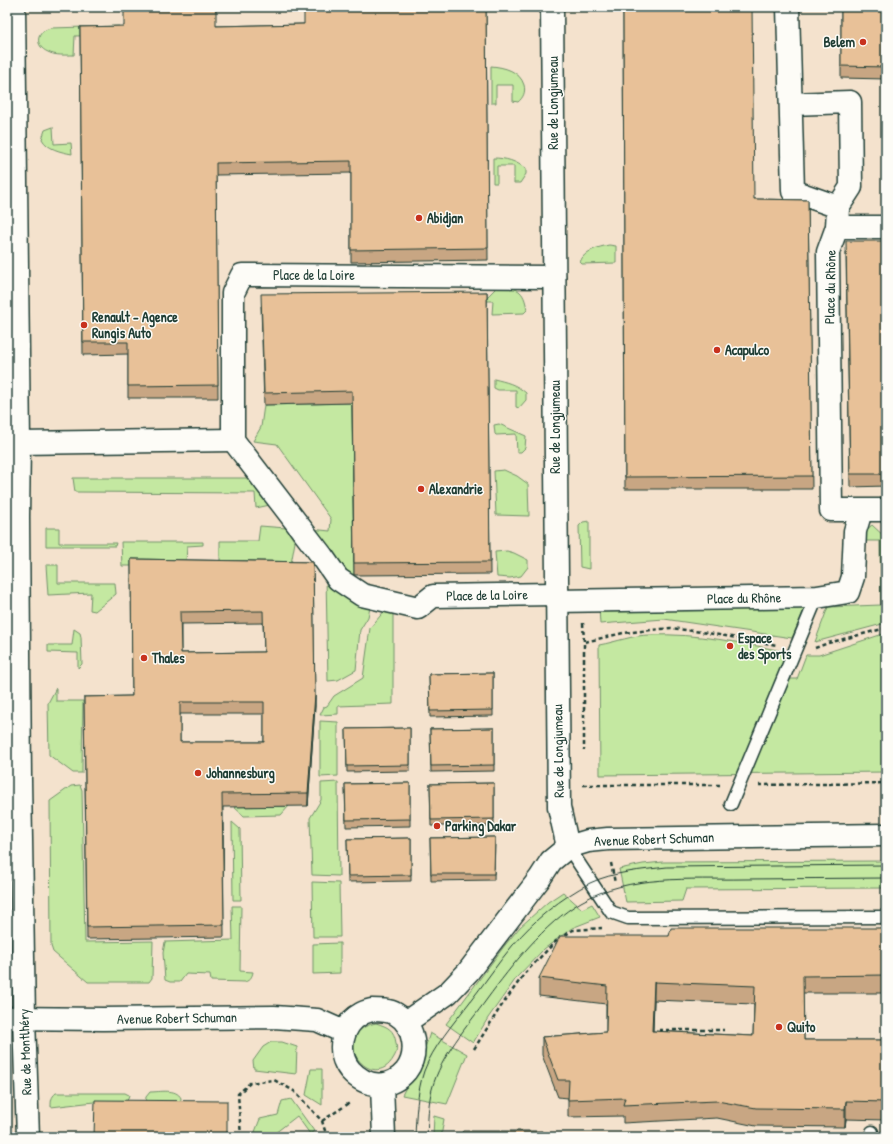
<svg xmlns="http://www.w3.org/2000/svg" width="893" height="1144" font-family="'Patrick Hand',sans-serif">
<rect width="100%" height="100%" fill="#f9f0e4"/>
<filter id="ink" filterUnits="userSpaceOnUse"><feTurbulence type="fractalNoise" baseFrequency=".025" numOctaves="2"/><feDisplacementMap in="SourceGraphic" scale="8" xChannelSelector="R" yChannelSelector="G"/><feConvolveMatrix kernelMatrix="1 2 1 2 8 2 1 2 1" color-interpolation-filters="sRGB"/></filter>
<g filter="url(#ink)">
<rect fill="#f4e2cd" x="7" y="7" width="879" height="1130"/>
<g fill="#c4e8a1" stroke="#72926a">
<path d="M 119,26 L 119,35 L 75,36 L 74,55 C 66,55 55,56 48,52 C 34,46 36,31 51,28 Z"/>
<path d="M 491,66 C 504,67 520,71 524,85 C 526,92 523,98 518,102 L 513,101 L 513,85 L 496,85 L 496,103 L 491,103 Z"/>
<path d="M 53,127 L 54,144 L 71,143 L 72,154 C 61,152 47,149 42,139 L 45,130 Z"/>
<path d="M 493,158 C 506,158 516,161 526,169 L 526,174 L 520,183 L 514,183 L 514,166 L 497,166 L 497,183 L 493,183 Z"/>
<path d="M 609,245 L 616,246 L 616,263 L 582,264 L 580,262 C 584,251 598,247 609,245 Z"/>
<path d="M 497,287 C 517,287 524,289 527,310 L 524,313 L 492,314 L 493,301 L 483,301 Z"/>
<path d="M 494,379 C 506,382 516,384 526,393 L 526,400 L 519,408 L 516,407 L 516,390 L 498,390 L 494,388 Z"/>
<path d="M 352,403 L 354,575 L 345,573 L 311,529 L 330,531 L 331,519 L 277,444 L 253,441 L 261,427 L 264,405 Z"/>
<path d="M 499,424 L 526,436 L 525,448 L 521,452 L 517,452 L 516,434 L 496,435 L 495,434 L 494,425 Z"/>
<path d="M 504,470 L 517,476 L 528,484 L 529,516 L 496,515 L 494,471 Z"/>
<path d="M 73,478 L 247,478 L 270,505 L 256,508 L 255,493 L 75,492 Z"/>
<path d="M 589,521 L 589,569 L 580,567 L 579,526 L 583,522 Z"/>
<path d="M 872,525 L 886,538 L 886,623 L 815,642 L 828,607 L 881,605 L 880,541 L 864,541 L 866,530 Z"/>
<path d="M 260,526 L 286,528 L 295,542 L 291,564 L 220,564 L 220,541 L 258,541 Z"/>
<path d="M 46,528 L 59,528 L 59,543 L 116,543 L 115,546 L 46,546 Z"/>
<path d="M 121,542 L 203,542 L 203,545 L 187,546 L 186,562 L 203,566 L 122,566 Z"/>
<path d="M 507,551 L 514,553 L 528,560 L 528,567 L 521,576 L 510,578 L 497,577 L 495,552 Z"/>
<path d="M 46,565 L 58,565 L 58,583 L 115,583 L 116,594 L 95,611 L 90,610 L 91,593 L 48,595 Z"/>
<path d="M 326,577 L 371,603 L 368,617 L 360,630 L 356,670 L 338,680 L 328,681 Z"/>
<path d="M 806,605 L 792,638 L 664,619 L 600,624 L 599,608 Z"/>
<path d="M 386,609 L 393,612 L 393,704 L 338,706 L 338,714 L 320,715 L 324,707 L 327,706 L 334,696 L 363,678 L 370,628 Z"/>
<path d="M 74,629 L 80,633 L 81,637 L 82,664 L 78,668 L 78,653 L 48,652 L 48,645 L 72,645 Z"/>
<path d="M 886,633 L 886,772 L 600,775 L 599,645 C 616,642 633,635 650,635 C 696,633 742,643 787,652 L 777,679 L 797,679 L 806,655 L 819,655 Z"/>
<path d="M 56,688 L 56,701 L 83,701 L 82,773 L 73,773 L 49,755 L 48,703 Z"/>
<path d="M 320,721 L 338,722 L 338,776 L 320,777 Z"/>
<path d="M 338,782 L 339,876 L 312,875 L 310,818 L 321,800 L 321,783 Z"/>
<path d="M 80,785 L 82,790 L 85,942 L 153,941 L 152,978 L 149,982 L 88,982 L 53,952 L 51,946 L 50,801 L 71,786 Z"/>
<path d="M 289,806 L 281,815 L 244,816 L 234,807 Z"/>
<path d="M 232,822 L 240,829 L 241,900 L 233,900 Z"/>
<path d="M 886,861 L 886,888 L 686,889 L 682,901 L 626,902 L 619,869 L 643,864 L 663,862 Z"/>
<path d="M 312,882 L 339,883 L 340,937 L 313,937 Z"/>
<path d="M 563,892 L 582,909 L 592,904 L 600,917 L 572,928 L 544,949 L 517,977 L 488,1018 L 473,1043 L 446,1024 L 505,945 L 520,927 L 548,902 Z"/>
<path d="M 232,906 L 241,906 L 240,971 L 253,972 C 252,977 250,980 245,982 L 211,981 L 210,975 L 186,974 L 180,982 L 170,982 L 165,980 L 163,953 L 165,942 L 233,940 Z"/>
<path d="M 340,943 L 340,973 L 313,974 L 313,944 Z"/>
<path d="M 376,1023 C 388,1027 394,1029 396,1043 C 397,1049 397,1052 394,1057 C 373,1096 324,1034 376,1023 Z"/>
<path d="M 430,1033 L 467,1054 L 447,1104 L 402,1095 L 423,1054 Z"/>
<path d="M 271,1042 L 282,1042 L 297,1047 L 296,1074 L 254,1069 L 253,1061 L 263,1047 Z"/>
<path d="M 311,1069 L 322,1069 L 322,1105 L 306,1095 Z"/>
<path d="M 150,1092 C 160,1092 176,1088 181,1098 L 180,1108 L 145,1108 L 146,1097 Z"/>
<path d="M 56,1093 L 125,1093 L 129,1095 L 127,1101 L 94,1102 L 51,1107 C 51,1101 51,1097 56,1093 Z"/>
<path d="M 291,1099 L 314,1131 L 310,1134 L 297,1116 L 270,1137 L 253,1137 L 260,1119 L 278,1115 L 282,1101 Z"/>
<path d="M 434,1116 L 444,1119 L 441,1137 L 433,1137 Z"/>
</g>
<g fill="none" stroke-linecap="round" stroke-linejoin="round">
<defs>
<g id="service">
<path d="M 731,804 L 817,597"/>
<path d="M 568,847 L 611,912 L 628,918 L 886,917"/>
<path d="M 872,1137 L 872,1132"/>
</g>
<g id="minor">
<path d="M 14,7 L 19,443 L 18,517 L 20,780 L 24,1018 L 28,1137"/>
<path d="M 552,7 L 559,807 L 568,847"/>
<path d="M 788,7 L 793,191 L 838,207 L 851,187 L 850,102 L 791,104"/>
<path d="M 838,207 L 837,227 L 828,252 L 831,510 L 886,510"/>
<path d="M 837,227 L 886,227"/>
<path d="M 554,277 L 242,275 L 233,293 L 233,440 L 322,556 L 338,579 L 362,595 L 418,608 L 433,596 L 556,594"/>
<path d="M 19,443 L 233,440"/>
<path d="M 556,601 L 817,597 L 848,592 L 853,577 L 855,531 L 861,511"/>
<path d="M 372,1010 C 380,1010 389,1010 396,1014 C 415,1025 419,1054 406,1071 C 390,1090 366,1088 350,1070 C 336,1053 341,1025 361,1014 C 364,1012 368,1011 372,1010 Z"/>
<path d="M 7,1018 L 103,1019 L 274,1017 L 317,1020 L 344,1032"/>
<path d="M 406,1022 L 448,993 L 468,972 L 540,878 L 551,861 L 568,847 L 588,841 L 608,839 L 886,835"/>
<path d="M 382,1085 L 384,1137"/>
</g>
</defs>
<use href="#service" stroke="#1f3d34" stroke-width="15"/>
<use href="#minor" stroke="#1f3d34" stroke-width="25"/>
<g stroke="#1f3d34" stroke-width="2.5" stroke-dasharray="4 3" stroke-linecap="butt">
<path d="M 583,623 L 584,642 L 584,750"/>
<path d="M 585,642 L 623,633 L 671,628 L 708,633 L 777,645"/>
<path d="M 815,648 L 828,643 L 886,628"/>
<path d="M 583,785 L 720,785"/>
<path d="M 759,785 L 886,783"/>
<path d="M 611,863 L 615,883"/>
<path d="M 659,1030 L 724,1030"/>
<path d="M 474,1049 L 500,1008 L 525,973 L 556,941 L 573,930 L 602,928"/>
<path d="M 322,1121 L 351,1102"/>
<path d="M 241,1137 L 238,1094 L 250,1083 L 274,1080 L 294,1091 L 322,1121 L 327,1137"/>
</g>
<use href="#service" stroke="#fdfcf7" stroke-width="12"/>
<use href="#minor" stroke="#fdfcf7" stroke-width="22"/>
<g stroke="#1f3d34" stroke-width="1">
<path d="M 415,1137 C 416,1115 417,1092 424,1071 C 433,1047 453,1024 469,1003 C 484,984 497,964 513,945 C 534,920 561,898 590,883 C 613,872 642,870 667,867 L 886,865"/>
<path d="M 427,1137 C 428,1121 428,1104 432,1089 C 441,1055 467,1027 487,999 C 512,965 544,924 581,902 C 629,874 690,880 744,879 C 791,879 839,878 886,878"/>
</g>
</g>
<g fill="#c8a683" stroke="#1f3d34" fill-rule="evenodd">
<path d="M 486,7 L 488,260 L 351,262 L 351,173 L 216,175 L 218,398 L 128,398 L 128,354 L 83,355 L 80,27 L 216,26 L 304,24 Z"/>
<path d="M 623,7 L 754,199 L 808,200 L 812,489 L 625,489 Z"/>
<path d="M 841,7 L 886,7 L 886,79 L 841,78 Z"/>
<path d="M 886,241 L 886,486 L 850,487 L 846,253 Z"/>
<path d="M 487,292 L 490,574 L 354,575 L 352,403 L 264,405 L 261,306 Z"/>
<path d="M 131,559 L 313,562 L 315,706 L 308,806 L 223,807 L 224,937 L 87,939 L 84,697 L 132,696 ZM 263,623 L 264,652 L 181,653 L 181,624 ZM 180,714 L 264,714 L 264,742 L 180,742 Z"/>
<path d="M 493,673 L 493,716 L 430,717 L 429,674 Z"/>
<path d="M 410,728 L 410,771 L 347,772 L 346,729 Z"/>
<path d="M 494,728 L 494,771 L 431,772 L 430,729 Z"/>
<path d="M 410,783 L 410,826 L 346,827 L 345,784 Z"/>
<path d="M 494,783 L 494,826 L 431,826 L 430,784 Z"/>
<path d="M 495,837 L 494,880 L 431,881 L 430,838 Z"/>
<path d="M 411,838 L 411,881 L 348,882 L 347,839 Z"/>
<path d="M 886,928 L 886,993 L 803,993 L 804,1040 L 886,1040 L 886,1127 L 885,1127 L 885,1120 L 846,1119 L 845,1127 L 756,1126 L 717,1118 L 623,1123 L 623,1116 L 568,1117 L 568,1098 L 558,1097 L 542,1055 L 542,1037 L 606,1032 L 606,1004 L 539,996 L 539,978 L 669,936 ZM 654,1000 L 754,1004 L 753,1036 L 653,1031 Z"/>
</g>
<g fill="#a2876a" stroke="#1f3d34">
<path d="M 315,694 L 315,706 L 308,806 L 308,793 Z"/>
<path d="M 654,982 L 654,1000 L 652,1049 L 652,1031 Z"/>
<path d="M 846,1101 L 846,1119 L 845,1127 L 845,1109 Z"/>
</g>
<g fill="#e8c198" stroke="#1f3d34" fill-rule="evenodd">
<path d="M 124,7 L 216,7 L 216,26 L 304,24 L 304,7 L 486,7 L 488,248 L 351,250 L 351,161 L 216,163 L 218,385 L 128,386 L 128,342 L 83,342 L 80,27 L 124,26 Z"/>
<path d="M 623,7 L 752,7 L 754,199 L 808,200 L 812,476 L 625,477 Z"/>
<path d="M 841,7 L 886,7 L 886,93 L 886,67 L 841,66 Z"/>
<path d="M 846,241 L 886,241 L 886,474 L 850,474 Z"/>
<path d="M 487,292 L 490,562 L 354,563 L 352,391 L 264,393 L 261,294 Z"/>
<path d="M 131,559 L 313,562 L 315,694 L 308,793 L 222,794 L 224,925 L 87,927 L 84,697 L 132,696 ZM 263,611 L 264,652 L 181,653 L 180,612 ZM 180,702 L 264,702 L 264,742 L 180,742 Z"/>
<path d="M 493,673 L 493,710 L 430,711 L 429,674 Z"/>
<path d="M 410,728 L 410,765 L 347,766 L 346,729 Z"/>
<path d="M 494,728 L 494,765 L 431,766 L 430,729 Z"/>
<path d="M 410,783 L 410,819 L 346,820 L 345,784 Z"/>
<path d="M 494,783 L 494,819 L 431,820 L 430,784 Z"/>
<path d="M 495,837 L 494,874 L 431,874 L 430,838 Z"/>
<path d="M 411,838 L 411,875 L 348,876 L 347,839 Z"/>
<path d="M 671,928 L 886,928 L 886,975 L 803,976 L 804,1040 L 886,1040 L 886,1109 L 885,1109 L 885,1102 L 846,1101 L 845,1109 L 756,1108 L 717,1101 L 623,1105 L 625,1098 L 568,1100 L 569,1080 L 558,1080 L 542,1037 L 606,1032 L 607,986 L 539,978 L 560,936 L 669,936 ZM 654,982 L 755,986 L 753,1036 L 652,1031 Z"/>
<path d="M 95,1100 L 227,1101 L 227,1137 L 94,1137 Z"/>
<path d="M 463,1131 L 542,1131 L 542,1137 L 458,1137 Z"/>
</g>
</g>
<g fill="#c8321e" stroke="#fdfcf7" stroke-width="1.5">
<circle cx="863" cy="42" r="4"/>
<circle cx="419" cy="218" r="4"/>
<circle cx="84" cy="325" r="4"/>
<circle cx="717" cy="350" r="4"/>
<circle cx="421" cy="489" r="4"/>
<circle cx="730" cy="646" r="4"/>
<circle cx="144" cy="658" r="4"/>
<circle cx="198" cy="773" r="4"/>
<circle cx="437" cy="826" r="4"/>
<circle cx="779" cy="1027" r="4"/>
</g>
<g text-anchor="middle" stroke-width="3" stroke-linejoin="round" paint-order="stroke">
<g font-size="14" font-weight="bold" fill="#1f3d34" stroke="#fdfcf7" text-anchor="start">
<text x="855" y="47" text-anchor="end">Belem</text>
<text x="427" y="223">Abidjan</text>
<text x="92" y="322">Renault - Agence<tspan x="92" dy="16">Rungis Auto</tspan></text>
<text x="725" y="355">Acapulco</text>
<text x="429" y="494">Alexandrie</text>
<text x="738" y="643">Espace<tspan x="738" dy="16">des Sports</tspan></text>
<text x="152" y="663">Thales</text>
<text x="206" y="778">Johannesburg</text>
<text x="445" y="831">Parking Dakar</text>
<text x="787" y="1032">Quito</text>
</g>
<g font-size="14" fill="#1f3d34" stroke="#fdfcf7">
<text transform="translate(553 103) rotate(-90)" y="5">Rue de Longjumeau</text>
<text x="314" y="280">Place de la Loire</text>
<text transform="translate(830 287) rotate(-89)" y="5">Place du Rhône</text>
<text transform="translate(555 427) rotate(-90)" y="5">Rue de Longjumeau</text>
<text transform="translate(487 595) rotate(-1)" y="5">Place de la Loire</text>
<text transform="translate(744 598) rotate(-1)" y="5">Place du Rhône</text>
<text transform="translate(558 751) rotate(-91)" y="5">Rue de Longjumeau</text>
<text transform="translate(654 839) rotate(-2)" y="5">Avenue Robert Schuman</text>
<text transform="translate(177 1018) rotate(-1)" y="5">Avenue Robert Schuman</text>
<text transform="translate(25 1052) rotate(-92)" y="5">Rue de Montlhéry</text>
</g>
</g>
<rect width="893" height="1144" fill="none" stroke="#fdfcf7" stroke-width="24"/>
<rect x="12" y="12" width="869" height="1120" fill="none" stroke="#1f3d34" stroke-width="1.5" filter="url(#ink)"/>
</svg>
